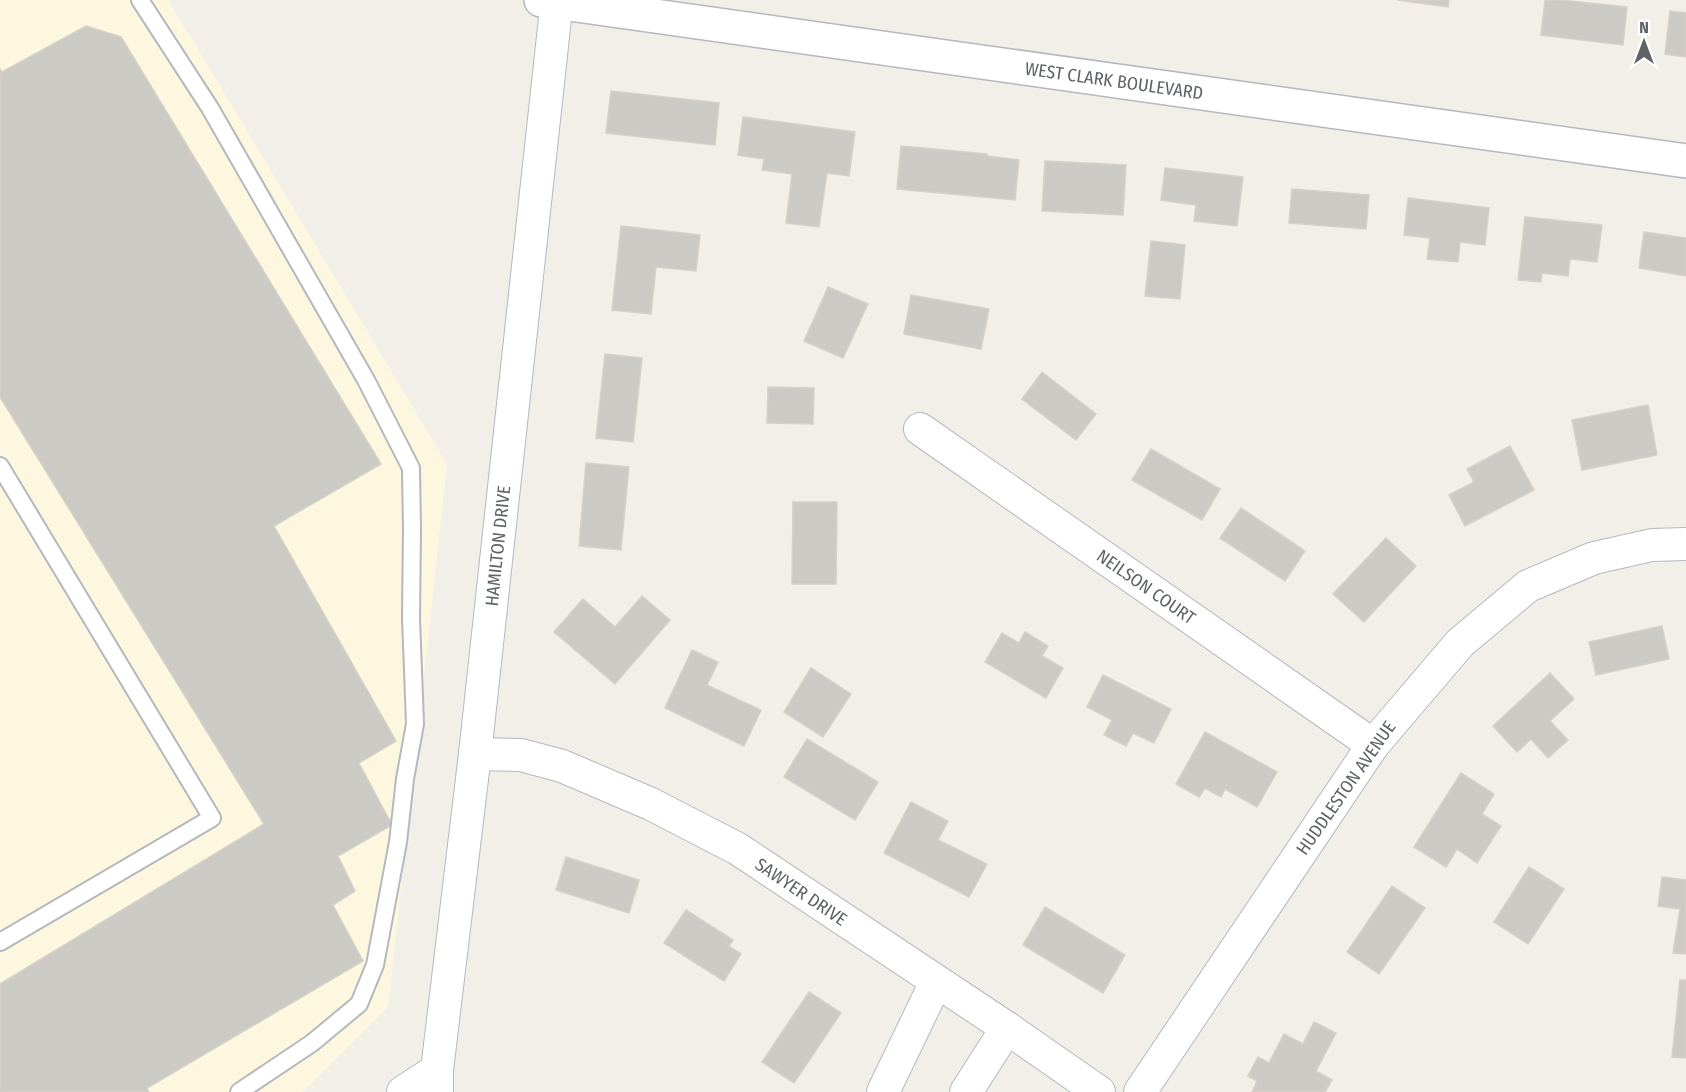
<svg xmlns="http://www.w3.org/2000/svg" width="1686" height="1092" font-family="'Fira Sans Condensed',sans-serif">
<rect width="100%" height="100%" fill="#f1efe8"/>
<path fill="#fef7e0" d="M 0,0 L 168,0 L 447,464 L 388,1007 L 303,1092 L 0,1092 Z"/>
<g fill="#cccac5" stroke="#d6d1c6" stroke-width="1.5">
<path d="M 1397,0 L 1449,0 L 1448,7 Z"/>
<path d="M 1545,0 L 1561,0 L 1627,7 L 1623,45 L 1541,35 Z"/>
<path d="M 1670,11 L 1686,13 L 1686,57 L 1665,54 Z"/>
<path d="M 86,26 L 121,37 L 381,464 L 274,526 L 396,741 L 359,763 L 392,825 L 338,856 L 355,891 L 333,905 L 363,961 L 147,1088 L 149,1092 L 0,1092 L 0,984 L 264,824 L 0,397 L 0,69 L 2,72 Z"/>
<path d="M 611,91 L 719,103 L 715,145 L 606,133 Z"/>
<path d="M 743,117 L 855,132 L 849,176 L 827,173 L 819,227 L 786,223 L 792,174 L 762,170 L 764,159 L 738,155 Z"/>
<path d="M 901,146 L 987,154 L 987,156 L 1019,160 L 1015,200 L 897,189 Z"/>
<path d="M 1045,161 L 1126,165 L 1123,215 L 1042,211 Z"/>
<path d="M 1165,168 L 1243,177 L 1237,226 L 1194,221 L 1196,205 L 1161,200 Z"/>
<path d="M 1292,189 L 1369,195 L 1366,229 L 1289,223 Z"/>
<path d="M 1408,198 L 1489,208 L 1485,245 L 1460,242 L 1458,262 L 1427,259 L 1430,238 L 1404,235 Z"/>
<path d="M 1525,217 L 1602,225 L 1597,262 L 1570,259 L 1568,276 L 1542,273 L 1541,282 L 1518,280 Z"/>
<path d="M 621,226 L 700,235 L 696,271 L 656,267 L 651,314 L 612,310 Z"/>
<path d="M 1644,232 L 1686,238 L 1686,276 L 1639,268 Z"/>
<path d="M 1151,241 L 1185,245 L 1180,299 L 1145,296 Z"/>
<path d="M 828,287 L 868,304 L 843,358 L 804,341 Z"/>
<path d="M 911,295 L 989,309 L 981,349 L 904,334 Z"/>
<path d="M 605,354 L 642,358 L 633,442 L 596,438 Z"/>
<path d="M 1042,372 L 1096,414 L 1076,440 L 1022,399 Z"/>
<path d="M 768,387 L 814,388 L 813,424 L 767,423 Z"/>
<path d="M 1648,405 L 1657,455 L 1582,470 L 1572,420 Z"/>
<path d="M 1510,446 L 1534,490 L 1465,526 L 1449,495 L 1474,482 L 1467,469 Z"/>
<path d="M 1151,449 L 1220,489 L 1202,520 L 1132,480 Z"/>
<path d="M 586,463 L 629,467 L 621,550 L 579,546 Z"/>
<path d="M 793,502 L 837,502 L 836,584 L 792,584 Z"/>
<path d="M 1241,508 L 1305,551 L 1285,581 L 1220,538 Z"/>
<path d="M 1386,538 L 1416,566 L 1364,622 L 1333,594 Z"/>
<path d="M 642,596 L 670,620 L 615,684 L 554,632 L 583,599 L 615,627 Z"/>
<path d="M 1662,626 L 1669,659 L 1596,675 L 1589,642 Z"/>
<path d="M 1025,632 L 1048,646 L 1042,656 L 1063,668 L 1046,698 L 985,662 L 1002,633 L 1019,643 Z"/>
<path d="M 692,650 L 718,662 L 707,685 L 761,710 L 744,746 L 665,708 Z"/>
<path d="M 811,668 L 851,694 L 823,737 L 784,712 Z"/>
<path d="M 1550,673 L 1574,699 L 1550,721 L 1568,740 L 1548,758 L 1531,739 L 1517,752 L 1493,726 Z"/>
<path d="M 1103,675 L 1171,709 L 1154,743 L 1133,733 L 1126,746 L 1104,735 L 1112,720 L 1087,707 Z"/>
<path d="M 1205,732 L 1277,772 L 1257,807 L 1225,789 L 1221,797 L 1205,788 L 1199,797 L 1176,784 Z"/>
<path d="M 807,739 L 878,782 L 855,820 L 784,777 Z"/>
<path d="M 1461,773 L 1494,794 L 1482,814 L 1501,826 L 1477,863 L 1457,849 L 1446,867 L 1414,847 Z"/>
<path d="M 911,802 L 948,821 L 938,840 L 987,864 L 969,897 L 884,853 Z"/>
<path d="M 566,857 L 639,880 L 629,913 L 556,890 Z"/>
<path d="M 1529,867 L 1564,889 L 1528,944 L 1494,922 Z"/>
<path d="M 1662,877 L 1686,880 L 1686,954 L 1673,953 L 1680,909 L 1658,906 Z"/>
<path d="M 1392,886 L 1425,908 L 1379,974 L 1347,952 Z"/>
<path d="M 1045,907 L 1125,955 L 1103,993 L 1023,945 Z"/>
<path d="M 686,910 L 733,940 L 729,946 L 741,954 L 724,981 L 664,943 Z"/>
<path d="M 1680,980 L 1686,980 L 1686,1058 L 1672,1057 Z"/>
<path d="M 809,992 L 841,1013 L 794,1083 L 762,1062 Z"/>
<path d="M 1314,1022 L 1336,1033 L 1316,1071 L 1332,1080 L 1325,1092 L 1252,1092 L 1257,1081 L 1248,1076 L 1258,1057 L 1269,1063 L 1284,1034 L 1303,1044 Z"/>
</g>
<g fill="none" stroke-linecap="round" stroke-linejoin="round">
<defs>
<g id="service">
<path d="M 140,0 L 210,108 L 366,380 L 411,468 L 412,529 L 411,618 L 415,724 L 405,779 L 398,842 L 375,965 L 359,1004 L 312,1043 L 239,1092"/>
<path d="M 0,466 L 212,818 L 0,942"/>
</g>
<g id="minor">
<path d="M 920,429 L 1373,745"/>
<path d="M 475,754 L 521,755 L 562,766 L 651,804 L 738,849 L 1007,1028 L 1099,1092"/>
<path d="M 403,1092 L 437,1070"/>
<path d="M 437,1092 L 437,1070 L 475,754 L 557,0"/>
<path d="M 883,1092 L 936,982"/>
<path d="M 966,1092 L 1007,1028"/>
<path d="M 1140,1092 L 1373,745 L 1460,643 L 1528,586 L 1594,558 L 1652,545 L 1686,544"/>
</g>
<path id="tertiary" d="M 541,0 L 1686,161"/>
</defs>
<use href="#service" stroke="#b5b8bc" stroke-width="20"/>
<use href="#minor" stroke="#b5b8bc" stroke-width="34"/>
<use href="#tertiary" stroke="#b5b8bc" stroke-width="36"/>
<use href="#service" stroke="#fff" stroke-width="16"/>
<use href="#minor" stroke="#fff" stroke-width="32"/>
<use href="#tertiary" stroke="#fff" stroke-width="33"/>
</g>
<g text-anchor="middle" stroke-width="5" stroke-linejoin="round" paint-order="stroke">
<g font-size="18" fill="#5f6368" stroke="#fff">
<text transform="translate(1114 81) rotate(8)" y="6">WEST CLARK BOULEVARD</text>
<text transform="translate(498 546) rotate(-84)" y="6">HAMILTON DRIVE</text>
<text transform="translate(1146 587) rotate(35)" y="6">NEILSON COURT</text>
<text transform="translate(1346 788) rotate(-55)" y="6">HUDDLESTON AVENUE</text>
<text transform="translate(801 892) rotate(34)" y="6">SAWYER DRIVE</text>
</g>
</g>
<g transform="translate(1644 42)" stroke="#ffffff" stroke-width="4.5" paint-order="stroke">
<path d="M0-4.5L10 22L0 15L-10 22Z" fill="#5f6368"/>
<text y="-9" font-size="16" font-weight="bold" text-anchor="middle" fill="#5f6368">N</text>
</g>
</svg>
